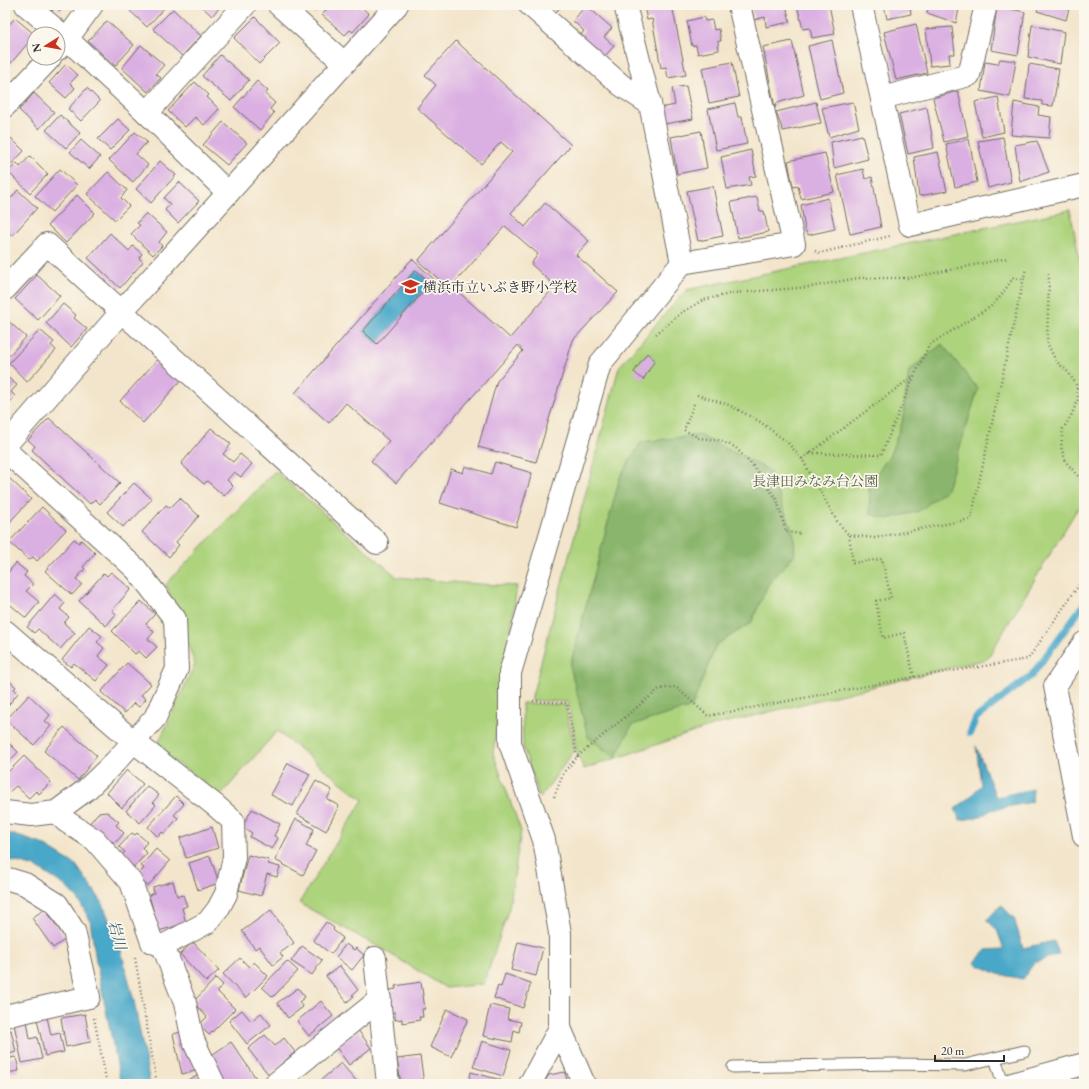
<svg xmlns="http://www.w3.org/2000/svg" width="1089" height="1089" font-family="'EB Garamond','Noto Serif JP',serif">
<rect width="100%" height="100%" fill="#fbf7ec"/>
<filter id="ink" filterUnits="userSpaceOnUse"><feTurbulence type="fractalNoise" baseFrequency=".025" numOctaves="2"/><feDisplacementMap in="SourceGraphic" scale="8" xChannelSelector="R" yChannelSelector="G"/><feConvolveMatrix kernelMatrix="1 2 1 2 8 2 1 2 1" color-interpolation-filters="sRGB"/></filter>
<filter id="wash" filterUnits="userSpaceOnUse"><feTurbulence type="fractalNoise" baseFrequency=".012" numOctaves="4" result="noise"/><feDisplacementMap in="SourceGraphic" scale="16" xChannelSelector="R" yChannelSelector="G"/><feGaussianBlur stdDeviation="0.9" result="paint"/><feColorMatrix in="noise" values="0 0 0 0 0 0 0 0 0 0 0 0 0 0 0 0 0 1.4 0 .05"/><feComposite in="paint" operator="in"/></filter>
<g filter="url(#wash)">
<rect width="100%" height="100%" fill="#f3e5cb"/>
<g fill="#add37d" stroke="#6c7f54">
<path d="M 1070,210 L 1084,282 L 1084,504 L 1076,511 L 987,659 L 712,726 L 584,769 L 578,756 L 568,702 L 531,700 L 619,367 L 686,290 Z"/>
<path d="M 275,471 L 397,577 L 462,583 L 517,586 L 493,753 L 521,831 L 509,908 L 484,984 L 446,988 L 384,950 L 299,903 L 363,800 L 277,731 L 221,795 L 156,748 L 195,664 L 166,584 Z"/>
<path d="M 522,703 L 565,705 L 575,750 L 540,798 L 523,747 Z"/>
</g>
<g fill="#8ab56c" stroke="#5a704c">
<path d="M 942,344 L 978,389 L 947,489 L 919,511 L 887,519 L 870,514 L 869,483 L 889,457 L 902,423 L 909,371 Z"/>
<path d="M 699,435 L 769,470 L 794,535 L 795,554 L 768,585 L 751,623 L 716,645 L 692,707 L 632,725 L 615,758 L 588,737 L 570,666 L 620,477 L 641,442 Z"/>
</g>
<g fill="#4aa8c9" stroke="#3a6a7a">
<path d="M 416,270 L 431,283 L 377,344 L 363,331 Z"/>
<path d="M 976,746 L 996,797 L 1033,789 L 1032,802 L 991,810 L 980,817 L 960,820 L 955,809 L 970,797 L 981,785 Z"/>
<path d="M 5,832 L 42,844 L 76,865 L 102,902 L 121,950 L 134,1001 L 150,1084 L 121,1084 L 96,961 L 90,920 L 78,899 L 64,885 L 36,867 L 5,859 Z"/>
<path d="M 1001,905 L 1014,918 L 1023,948 L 1054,941 L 1059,954 L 1034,963 L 1023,979 L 998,974 L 974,963 L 986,950 L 1004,949 L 997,930 L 987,920 Z"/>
</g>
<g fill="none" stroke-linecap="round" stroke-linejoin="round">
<path stroke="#4aa8c9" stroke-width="7" d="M 970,733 L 976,718 L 1031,676 L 1084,604"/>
</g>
<g id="blocks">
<g fill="#daafe2" fill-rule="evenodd">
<path d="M 45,5 L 72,5 L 68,9 L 64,6 L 60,11 L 56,6 L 52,11 Z"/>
<path d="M 124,5 L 164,5 L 166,6 L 147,27 Z"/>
<path d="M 200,5 L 222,5 L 212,16 Z"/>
<path d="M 307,5 L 320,5 L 315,12 Z"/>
<path d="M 330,5 L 359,5 L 369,14 L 353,32 L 350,30 L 345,35 L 322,15 Z"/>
<path d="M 548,5 L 562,5 L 556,12 Z"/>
<path d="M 586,5 L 612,28 L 604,37 L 614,46 L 604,57 L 580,36 L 584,31 L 573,21 Z"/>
<path d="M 639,5 L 672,5 L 686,75 L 668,78 L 666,67 L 661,68 L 652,19 L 647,20 L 644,6 L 640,7 Z"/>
<path d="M 686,5 L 703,5 L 703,6 L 687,9 Z"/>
<path d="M 751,5 L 786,5 L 790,22 L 766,27 L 765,17 L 754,20 Z"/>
<path d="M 797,5 L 829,5 L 835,34 L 812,38 L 810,28 L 803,29 Z"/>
<path d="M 884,5 L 910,5 L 911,14 L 887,19 Z"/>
<path d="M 929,5 L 960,5 L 956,23 L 927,13 Z"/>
<path d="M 1039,5 L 1070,5 L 1066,20 L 1037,11 Z"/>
<path d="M 997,6 L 1025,12 L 1018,55 L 991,50 Z"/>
<path d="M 173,9 L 201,36 L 182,56 L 153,29 Z"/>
<path d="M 255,17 L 280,43 L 259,64 L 234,38 Z"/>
<path d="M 704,17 L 705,21 L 712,20 L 714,30 L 719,29 L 721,41 L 718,41 L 719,50 L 698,54 L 696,45 L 692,46 L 687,21 Z"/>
<path d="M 15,18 L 34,34 L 34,36 L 5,70 L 5,29 Z"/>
<path d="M 107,21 L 134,45 L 115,66 L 88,41 Z"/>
<path d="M 916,24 L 927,73 L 896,80 L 884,32 Z"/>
<path d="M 1032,25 L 1064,32 L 1060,64 L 1028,57 Z"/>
<path d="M 952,27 L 955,54 L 949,54 L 950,64 L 930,66 L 926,29 Z"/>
<path d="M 832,40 L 843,93 L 820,99 L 808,46 Z"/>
<path d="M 456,41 L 571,145 L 511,213 L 525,227 L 545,203 L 589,241 L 576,255 L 618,292 L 573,340 L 536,462 L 478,447 L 497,381 L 523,351 L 518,345 L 396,483 L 371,461 L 389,441 L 346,403 L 329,423 L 295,393 L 412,259 L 447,291 L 452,286 L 510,338 L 555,286 L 531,264 L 538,254 L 505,226 L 452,286 L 448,287 L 418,261 L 512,152 L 501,142 L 481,164 L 417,108 L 436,85 L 425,75 ZM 416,270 L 431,283 L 377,344 L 363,331 Z"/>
<path d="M 792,41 L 804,95 L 777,103 L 775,108 L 763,47 Z"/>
<path d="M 141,45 L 164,65 L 156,74 L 161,78 L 148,92 L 122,68 Z"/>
<path d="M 220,55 L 249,80 L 231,101 L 202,76 Z"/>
<path d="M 1000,59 L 1016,61 L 1010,97 L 981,91 L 985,62 L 998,64 Z"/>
<path d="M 732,62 L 739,97 L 709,103 L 702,68 Z"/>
<path d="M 66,64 L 78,75 L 70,83 L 75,88 L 66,98 L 49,83 Z"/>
<path d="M 1029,64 L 1059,69 L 1053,106 L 1042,105 L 1042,101 L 1025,99 Z"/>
<path d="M 257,81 L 268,91 L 265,94 L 275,103 L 270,109 L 274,113 L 260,130 L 234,107 Z"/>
<path d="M 195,82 L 209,95 L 207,97 L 219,109 L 204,125 L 195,117 L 185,127 L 168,111 Z"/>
<path d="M 686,86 L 693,119 L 664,124 L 661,108 L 675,105 L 672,88 Z"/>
<path d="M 87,88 L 100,101 L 81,121 L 68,109 Z"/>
<path d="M 958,91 L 968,136 L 944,142 L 933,98 Z"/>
<path d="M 34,93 L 54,112 L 39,129 L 19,110 Z"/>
<path d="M 998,97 L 1004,132 L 982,137 L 975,102 Z"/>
<path d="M 816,102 L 821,123 L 783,131 L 776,112 Z"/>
<path d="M 853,102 L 859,128 L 829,137 L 822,108 Z"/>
<path d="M 1014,102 L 1039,107 L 1038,115 L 1051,117 L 1049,138 L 1011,135 Z"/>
<path d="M 735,103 L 738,117 L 742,117 L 747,144 L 716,150 L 708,109 Z"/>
<path d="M 927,107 L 934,148 L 908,154 L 899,114 Z"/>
<path d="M 60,115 L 80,133 L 66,148 L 46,130 Z"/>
<path d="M 118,119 L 130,130 L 110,150 L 98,139 Z"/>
<path d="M 223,122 L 247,143 L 227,165 L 203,145 Z"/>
<path d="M 701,131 L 707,168 L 677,174 L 671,137 Z"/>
<path d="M 135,132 L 147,142 L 136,154 L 148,165 L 133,182 L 109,160 Z"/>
<path d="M 8,135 L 24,151 L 7,169 L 5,167 L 5,138 Z"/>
<path d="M 862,135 L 868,159 L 834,168 L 831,142 Z"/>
<path d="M 1003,137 L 1011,182 L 988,188 L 978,141 Z"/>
<path d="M 969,139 L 977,182 L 955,187 L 946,144 Z"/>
<path d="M 81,140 L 100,157 L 89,169 L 70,152 Z"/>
<path d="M 1037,141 L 1049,172 L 1020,182 L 1015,145 Z"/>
<path d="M 751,150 L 756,176 L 749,177 L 751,185 L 727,189 L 721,157 Z"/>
<path d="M 938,152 L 947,191 L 919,196 L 914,157 Z"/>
<path d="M 825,153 L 834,192 L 801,199 L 798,186 L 793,187 L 788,161 Z"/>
<path d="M 30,156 L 48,174 L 30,193 L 8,172 L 17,163 L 20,167 Z"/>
<path d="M 160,161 L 176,175 L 151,203 L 136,189 Z"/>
<path d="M 60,169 L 77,185 L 52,212 L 35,196 Z"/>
<path d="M 863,169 L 865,179 L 872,177 L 881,227 L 850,234 L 837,175 Z"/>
<path d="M 108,172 L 127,190 L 121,198 L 129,206 L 115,220 L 87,194 Z"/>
<path d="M 179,182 L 199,201 L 178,223 L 165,210 L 170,204 L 164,198 Z"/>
<path d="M 713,186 L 723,236 L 698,241 L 687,191 Z"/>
<path d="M 18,190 L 37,208 L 12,236 L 5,229 L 5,205 Z"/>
<path d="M 77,195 L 95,213 L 66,243 L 48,225 Z"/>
<path d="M 757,197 L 760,211 L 764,211 L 768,232 L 738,238 L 731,202 Z"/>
<path d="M 828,198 L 835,229 L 808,235 L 805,230 L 801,205 Z"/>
<path d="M 146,213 L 167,232 L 159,242 L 162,246 L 153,255 L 131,234 L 140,225 L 137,223 Z"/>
<path d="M 110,233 L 129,251 L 133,246 L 142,254 L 139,258 L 143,262 L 120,288 L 88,258 Z"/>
<path d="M 37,275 L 60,296 L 38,320 L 15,299 Z"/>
<path d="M 63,304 L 76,315 L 74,318 L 87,329 L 71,347 L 46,323 Z"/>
<path d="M 5,318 L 26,337 L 5,360 Z"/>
<path d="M 40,330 L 54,342 L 51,345 L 56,350 L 27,382 L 9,363 Z"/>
<path d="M 647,353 L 655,360 L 643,380 L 634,372 Z"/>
<path d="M 159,358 L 182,379 L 143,423 L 120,401 Z"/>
<path d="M 5,375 L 17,385 L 11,392 L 15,396 L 5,408 Z"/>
<path d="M 49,418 L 120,483 L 100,504 L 95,499 L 90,504 L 32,450 L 35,446 L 28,440 Z"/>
<path d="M 211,428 L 231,444 L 223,454 L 233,462 L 240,454 L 252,464 L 241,477 L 234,472 L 227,480 L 233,486 L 224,496 L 207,481 L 204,484 L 181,464 Z"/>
<path d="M 495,462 L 532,473 L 516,527 L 440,503 L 451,469 L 463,473 L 465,466 L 491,474 Z"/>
<path d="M 8,477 L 31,499 L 5,527 L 5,480 Z"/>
<path d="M 134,483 L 152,499 L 130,522 L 129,520 L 123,527 L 107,512 Z"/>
<path d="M 180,498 L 199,516 L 176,542 L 179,545 L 169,557 L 142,532 L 166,505 L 170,508 Z"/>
<path d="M 42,507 L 66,530 L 37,561 L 33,557 L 29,560 L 9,542 Z"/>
<path d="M 74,539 L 79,543 L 81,540 L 95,553 L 83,567 L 85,569 L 76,579 L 82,584 L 72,595 L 45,571 Z"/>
<path d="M 16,563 L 27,572 L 24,576 L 33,584 L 26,591 L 39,602 L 26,618 L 5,600 L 5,576 Z"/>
<path d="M 111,572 L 131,589 L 112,610 L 116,614 L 106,626 L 79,601 L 104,573 L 107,576 Z"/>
<path d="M 55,594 L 65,603 L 60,609 L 69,617 L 64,623 L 75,633 L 60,649 L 38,629 L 34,633 L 27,627 Z"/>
<path d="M 141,601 L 155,614 L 146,624 L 154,632 L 148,639 L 157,647 L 146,658 L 139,651 L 135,654 L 112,631 Z"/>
<path d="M 89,626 L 102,636 L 97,642 L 104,648 L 98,656 L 109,665 L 96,681 L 74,663 L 71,667 L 62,660 Z"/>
<path d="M 127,663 L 151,684 L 141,695 L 146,699 L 139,707 L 134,703 L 125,713 L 101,692 Z"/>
<path d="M 5,677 L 16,687 L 14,689 L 18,693 L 5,709 Z"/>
<path d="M 29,695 L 50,715 L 45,721 L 51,726 L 34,745 L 6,720 Z"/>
<path d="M 64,727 L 97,756 L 78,780 L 44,751 Z"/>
<path d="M 7,741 L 18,752 L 5,766 L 5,743 Z"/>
<path d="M 24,756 L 51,782 L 39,794 L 36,791 L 29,798 L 16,786 L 9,792 L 5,788 L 5,775 Z"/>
<path d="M 288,763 L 310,774 L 293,806 L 271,795 Z"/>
<path d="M 127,770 L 143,784 L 122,808 L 107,793 Z"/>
<path d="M 316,781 L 332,790 L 327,799 L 339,806 L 326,831 L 297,814 Z"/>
<path d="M 147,786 L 159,795 L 153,802 L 156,805 L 140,823 L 126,811 Z"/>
<path d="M 176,796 L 184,804 L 174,815 L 178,818 L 164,834 L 162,832 L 158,837 L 148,827 Z"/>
<path d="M 252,809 L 280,824 L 274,836 L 278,838 L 272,849 L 250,837 L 252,833 L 242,827 Z"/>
<path d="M 107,812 L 119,822 L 116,825 L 124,833 L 117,841 L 112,842 L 107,837 L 104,838 L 89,824 L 98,813 Z"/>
<path d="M 296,819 L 314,829 L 306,846 L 316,851 L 303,875 L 275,860 Z"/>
<path d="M 212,827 L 218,848 L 186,858 L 180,838 Z"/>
<path d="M 132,833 L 135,835 L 137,833 L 147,842 L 142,848 L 147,853 L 134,867 L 121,856 L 125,852 L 119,847 Z"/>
<path d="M 156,849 L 170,861 L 148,886 L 137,877 L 144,868 L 141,866 Z"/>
<path d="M 248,855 L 269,860 L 268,864 L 280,867 L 277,877 L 267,874 L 261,896 L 239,890 Z"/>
<path d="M 210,856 L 219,883 L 198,890 L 189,863 Z"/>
<path d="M 173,881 L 177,896 L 183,895 L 187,906 L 182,908 L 186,923 L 159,931 L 149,895 L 154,893 L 153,887 Z"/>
<path d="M 45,909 L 66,939 L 53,948 L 32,918 Z"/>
<path d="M 271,910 L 294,943 L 280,953 L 283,957 L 273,965 L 259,946 L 255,949 L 242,931 Z"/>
<path d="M 326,922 L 334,928 L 333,930 L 343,938 L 331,954 L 313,940 Z"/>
<path d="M 193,942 L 219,970 L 206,982 L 180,954 Z"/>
<path d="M 518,942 L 543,948 L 536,976 L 511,970 Z"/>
<path d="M 346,944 L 354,950 L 356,948 L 364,955 L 352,970 L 336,957 Z"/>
<path d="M 302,946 L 322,960 L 312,975 L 291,961 Z"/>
<path d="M 240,958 L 249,967 L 254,962 L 268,976 L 246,998 L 223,974 Z"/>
<path d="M 287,961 L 298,971 L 273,997 L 262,987 Z"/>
<path d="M 340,966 L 358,990 L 352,995 L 354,996 L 347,1002 L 326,976 Z"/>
<path d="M 505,974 L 531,983 L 523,1008 L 494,998 L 498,986 L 501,987 Z"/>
<path d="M 216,978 L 223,985 L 217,991 L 235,1009 L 209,1035 L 199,1025 L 207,1017 L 193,1002 Z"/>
<path d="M 421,982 L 425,1009 L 422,1009 L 423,1017 L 419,1017 L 420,1020 L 402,1023 L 402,1019 L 395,1020 L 395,1012 L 390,1013 L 388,999 L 391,999 L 390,990 L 396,989 L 395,986 Z"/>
<path d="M 298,988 L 305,997 L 299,1002 L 303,1007 L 288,1018 L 277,1003 Z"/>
<path d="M 321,1001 L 333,1016 L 309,1036 L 297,1021 Z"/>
<path d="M 490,1005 L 509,1009 L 507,1019 L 521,1022 L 519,1032 L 514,1030 L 512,1042 L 483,1036 Z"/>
<path d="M 447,1009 L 468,1019 L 451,1057 L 430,1047 Z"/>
<path d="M 242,1010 L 251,1021 L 261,1013 L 271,1025 L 247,1044 L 229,1021 Z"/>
<path d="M 85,1014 L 90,1042 L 66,1047 L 61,1018 Z"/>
<path d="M 47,1017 L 51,1035 L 60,1033 L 64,1052 L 45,1056 L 37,1019 Z"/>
<path d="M 27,1021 L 30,1039 L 37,1037 L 42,1059 L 22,1063 L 14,1024 Z"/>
<path d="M 11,1030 L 16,1052 L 5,1055 L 5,1031 Z"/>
<path d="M 358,1030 L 371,1048 L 349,1065 L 336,1047 Z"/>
<path d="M 185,1031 L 195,1071 L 182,1074 L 173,1034 Z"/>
<path d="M 265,1035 L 275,1046 L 284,1038 L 295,1052 L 269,1075 L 248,1049 Z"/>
<path d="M 482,1041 L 511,1050 L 503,1076 L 473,1067 Z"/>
<path d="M 231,1042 L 258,1081 L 253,1084 L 225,1084 L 216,1071 L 210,1056 Z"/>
<path d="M 420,1056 L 424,1084 L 401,1084 L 397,1059 Z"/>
<path d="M 16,1057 L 19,1071 L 6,1073 L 7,1077 L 5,1077 L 5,1059 Z"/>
<path d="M 341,1063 L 359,1084 L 324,1084 L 321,1080 Z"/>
<path d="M 471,1072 L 501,1080 L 500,1084 L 468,1084 Z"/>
<path d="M 565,1072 L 568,1084 L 543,1084 L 549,1075 Z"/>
<path d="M 199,1075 L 203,1084 L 180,1084 Z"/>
</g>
</g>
</g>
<g filter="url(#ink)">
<use href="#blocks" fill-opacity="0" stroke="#716c63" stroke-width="1"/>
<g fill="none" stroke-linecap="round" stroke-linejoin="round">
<defs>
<g id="service">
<path d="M 995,1058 L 1003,1084"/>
<path d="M 733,1067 L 893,1064 L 965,1065 L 1024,1051"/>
</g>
<g id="minor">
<path d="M 26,5 L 67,39 L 147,113 L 228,193"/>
<path d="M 279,5 L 344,63"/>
<path d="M 530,5 L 621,85 L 650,104"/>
<path d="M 58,49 L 67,39 L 92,5"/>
<path d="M 882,98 L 969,75 L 986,5"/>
<path d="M 5,106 L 50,58"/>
<path d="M 147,113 L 245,5"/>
<path d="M 682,263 L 794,244 L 739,5"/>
<path d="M 5,289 L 47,244 L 377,543"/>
<path d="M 5,446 L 122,311 L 397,5"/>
<path d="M 5,450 L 136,569 L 175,619 L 177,669 L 155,718 L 115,762 L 87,789 L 56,812 L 31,815 L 5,812"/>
<path d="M 5,631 L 133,741 L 216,806 L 233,821 L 234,857 L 226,894 L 218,909 L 208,922 L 163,946"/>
<path d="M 1084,643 L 1055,686 L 1084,836"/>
<path d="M 56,812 L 67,822 L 95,840 L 131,882 L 152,942 L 163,946 L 185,1003 L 193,1040 L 214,1084"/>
<path d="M 5,878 L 25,884 L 57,904 L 74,931 L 89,997 L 5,1016"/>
<path d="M 375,958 L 388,1084"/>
<path d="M 560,1028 L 584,1084"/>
<path d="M 275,1084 L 380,999"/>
<path d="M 530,1084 L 560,1028 L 560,933 L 544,840 L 510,743 L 510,673 L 600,364 L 682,263 L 650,104 L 625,5"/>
<path d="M 1012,1084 L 1084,1064"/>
</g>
<path id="tertiary" d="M 861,5 L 910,225 L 1084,185"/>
</defs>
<use href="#service" stroke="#716c63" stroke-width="13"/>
<use href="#minor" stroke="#716c63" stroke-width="24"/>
<use href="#tertiary" stroke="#716c63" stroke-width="24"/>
<g stroke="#716c63" stroke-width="2.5" stroke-dasharray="1 3" stroke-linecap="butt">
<path d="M 815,251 L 820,253 L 890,236"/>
<path d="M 1048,274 L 1049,279 L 1047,343 L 1056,361 L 1067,371 L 1076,384 L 1078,399 L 1072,414 L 1063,429 L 1061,447 L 1066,462 L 1084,483"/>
<path d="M 656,334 L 681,313 L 703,300 L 734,293 L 810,287 L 858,278 L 910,278 L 1008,258"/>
<path d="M 697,395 L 729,405 L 759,421 L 787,442 L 802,459 L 838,523 L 849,535 L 874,538 L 971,519 L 1026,268"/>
<path d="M 694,404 L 684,430 L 699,438 L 718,440 L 735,447 L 754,467 L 777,500 L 786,532 L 802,534"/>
<path d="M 810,453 L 881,455 L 914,376 L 929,345 L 990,307 L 1001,296 L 1013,278 L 1023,279"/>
<path d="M 802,459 L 912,377"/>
<path d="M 849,535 L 853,563 L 882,559 L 891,598 L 876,601 L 883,638 L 904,633 L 914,677"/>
<path d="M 533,701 L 567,703 L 577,757"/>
<path d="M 554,797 L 564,772 L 578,756 L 659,689 L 676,687 L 708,716 L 914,677 L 1028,659 L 1079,585 L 1084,583"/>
<path d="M 135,958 L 157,1084"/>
<path d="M 94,1018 L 107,1084"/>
</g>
<use href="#service" stroke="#fff" stroke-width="11"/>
<use href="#minor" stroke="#fff" stroke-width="22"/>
<use href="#tertiary" stroke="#fff" stroke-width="22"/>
</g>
</g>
<defs>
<symbol id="school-bare" viewBox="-9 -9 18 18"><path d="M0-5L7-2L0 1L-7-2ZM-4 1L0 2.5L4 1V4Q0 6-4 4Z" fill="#c8321e" stroke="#fbf7ec" stroke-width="2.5" paint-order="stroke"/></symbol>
</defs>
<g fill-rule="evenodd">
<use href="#school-bare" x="398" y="274" width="25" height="25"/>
</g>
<g text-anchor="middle" stroke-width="3.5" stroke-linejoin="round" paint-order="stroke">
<g font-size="14" fill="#2b2b2b" stroke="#fbf7ec" text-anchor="start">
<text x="423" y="292">横浜市立いぶき野小学校</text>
</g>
<g font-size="14" fill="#525d44" stroke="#fbf7ec">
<text x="815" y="486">長津田みなみ台公園</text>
</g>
<g font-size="15" font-style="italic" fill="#375d6a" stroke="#fbf7ec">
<text transform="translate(117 935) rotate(75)" y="5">岩川</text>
</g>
</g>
<rect width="1089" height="1089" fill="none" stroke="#fbf7ec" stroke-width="20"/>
<g transform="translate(46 46) rotate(259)"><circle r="19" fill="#fbf7ec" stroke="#a8a59f"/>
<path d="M0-3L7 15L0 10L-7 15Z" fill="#c8321e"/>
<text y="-6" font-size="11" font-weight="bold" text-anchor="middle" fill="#2b2b2b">N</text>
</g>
<path d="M935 1055v6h69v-6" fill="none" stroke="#2b2b2b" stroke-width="2"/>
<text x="941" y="1055" font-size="12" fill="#2b2b2b" stroke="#fbf7ec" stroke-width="3" paint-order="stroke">20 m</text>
</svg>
